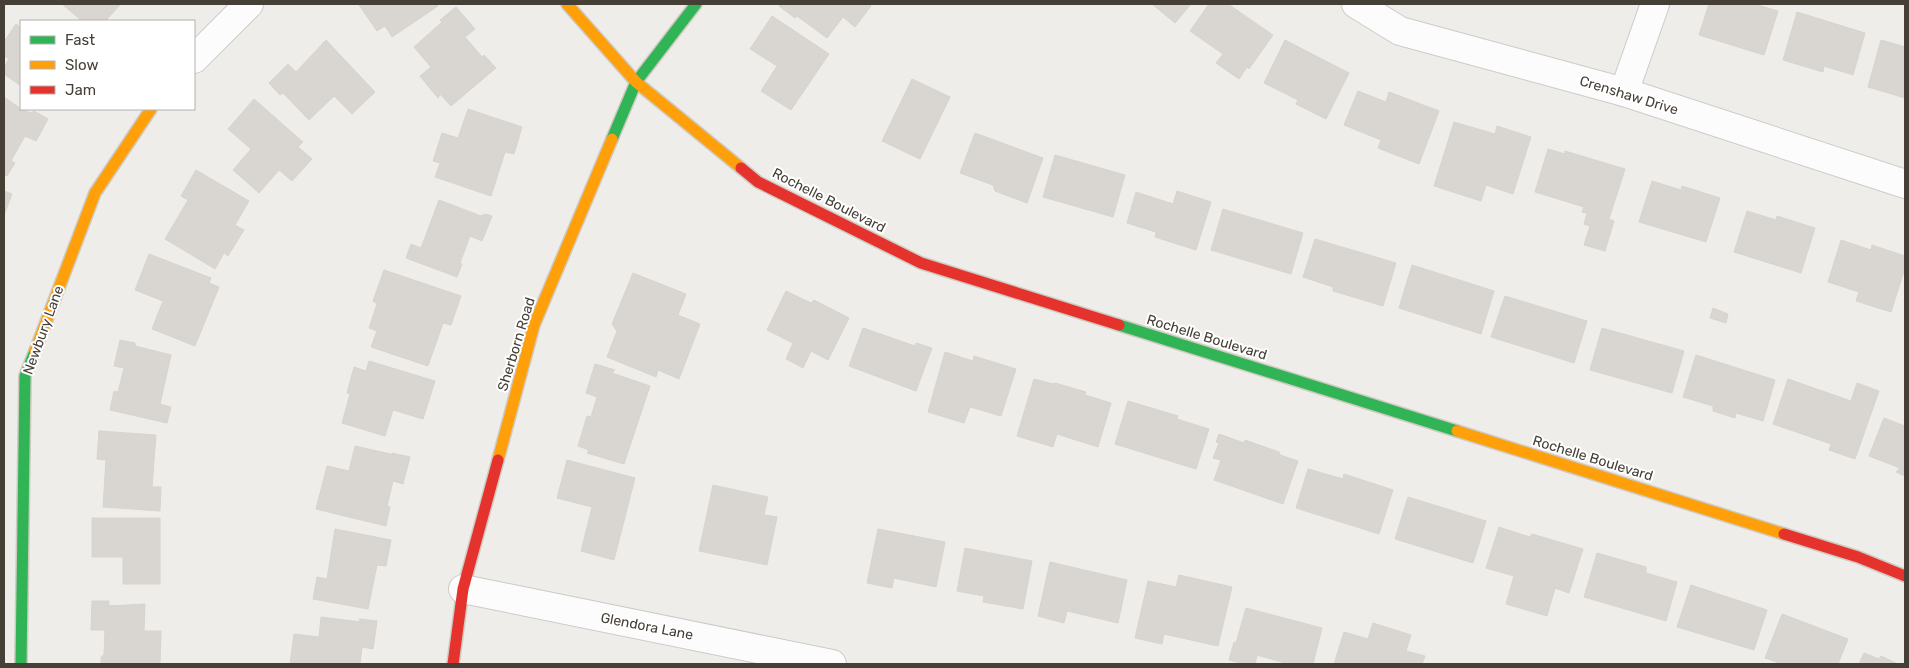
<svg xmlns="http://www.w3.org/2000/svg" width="1909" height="668" font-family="Rubik,sans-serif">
<rect width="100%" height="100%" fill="#efede9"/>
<g fill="#d9d6d1" stroke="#d7d4cf">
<path d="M 62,4 L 121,4 L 107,19 L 108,21 L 82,21 Z"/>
<path d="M 361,4 L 436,4 L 438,6 L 392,37 L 385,26 L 377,31 L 359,5 Z"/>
<path d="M 781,4 L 868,4 L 871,6 L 855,27 L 843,17 L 827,38 L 797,16 L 795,18 L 779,6 Z"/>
<path d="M 1152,4 L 1191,4 L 1175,23 Z"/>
<path d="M 1209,4 L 1228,4 L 1273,35 L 1249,69 L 1247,67 L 1239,79 L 1216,63 L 1223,54 L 1190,31 Z"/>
<path d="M 1709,4 L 1754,4 L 1778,11 L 1764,55 L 1699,35 Z"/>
<path d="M 456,7 L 475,29 L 465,37 L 482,57 L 484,55 L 496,68 L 451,106 L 440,94 L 438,98 L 420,76 L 431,67 L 414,47 L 442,22 L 440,20 Z"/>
<path d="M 1797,12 L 1865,33 L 1853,75 L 1824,66 L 1823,72 L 1783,60 Z"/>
<path d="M 772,16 L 829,54 L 791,110 L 761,91 L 777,66 L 750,49 Z"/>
<path d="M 16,24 L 21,28 L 21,86 L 4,74 L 4,67 L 9,59 L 4,56 L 4,42 Z"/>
<path d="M 326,40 L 375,92 L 352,114 L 334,96 L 309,120 L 283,93 L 280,95 L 269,83 L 288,64 L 296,72 Z"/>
<path d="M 1285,40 L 1349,73 L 1326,119 L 1296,104 L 1298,100 L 1264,83 Z"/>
<path d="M 1881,40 L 1905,47 L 1905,98 L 1868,87 Z"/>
<path d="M 912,79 L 950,97 L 920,159 L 882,141 Z"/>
<path d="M 1358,91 L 1386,102 L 1389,92 L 1439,111 L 1419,164 L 1378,148 L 1381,140 L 1344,125 Z"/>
<path d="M 4,97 L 21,109 L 31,113 L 34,111 L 48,119 L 36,141 L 25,136 L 11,161 L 15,163 L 7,176 L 4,175 Z"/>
<path d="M 254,99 L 303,142 L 298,147 L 312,159 L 292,181 L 279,170 L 259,193 L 233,170 L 251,149 L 228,129 Z"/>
<path d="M 468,109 L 522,127 L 514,154 L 505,152 L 491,196 L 435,177 L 440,163 L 433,161 L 442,133 L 458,138 Z"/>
<path d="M 1454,122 L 1495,134 L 1497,126 L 1531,137 L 1513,194 L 1486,185 L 1481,201 L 1434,186 Z"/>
<path d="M 975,133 L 1043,158 L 1027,203 L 995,191 L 993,185 L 960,173 Z"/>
<path d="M 1548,149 L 1565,154 L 1565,151 L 1625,169 L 1609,219 L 1614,221 L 1605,251 L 1584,245 L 1590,226 L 1584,224 L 1587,213 L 1582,212 L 1584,207 L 1535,192 Z"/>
<path d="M 1055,155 L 1125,175 L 1113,217 L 1043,197 Z"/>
<path d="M 196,170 L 249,201 L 235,225 L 244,230 L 228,256 L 224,253 L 215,269 L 165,239 L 188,200 L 181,196 Z"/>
<path d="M 1652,181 L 1681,190 L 1682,186 L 1720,198 L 1706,242 L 1639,222 Z"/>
<path d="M 4,191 L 12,194 L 4,215 Z"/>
<path d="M 1177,191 L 1211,202 L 1196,250 L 1155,237 L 1156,232 L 1127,223 L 1136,192 L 1173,204 Z"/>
<path d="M 439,200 L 481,216 L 485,214 L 492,216 L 482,241 L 470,236 L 460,263 L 462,264 L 457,277 L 406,258 L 411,244 L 421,248 Z"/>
<path d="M 1223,209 L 1303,233 L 1291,274 L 1211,250 Z"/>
<path d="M 1747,211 L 1776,220 L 1777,216 L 1815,228 L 1801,273 L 1734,252 Z"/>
<path d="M 1315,239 L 1396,263 L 1383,306 L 1333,291 L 1333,287 L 1303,277 Z"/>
<path d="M 1841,240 L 1871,250 L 1872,245 L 1905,256 L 1905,268 L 1891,312 L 1856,301 L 1859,292 L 1828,282 Z"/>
<path d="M 149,254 L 211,278 L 209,283 L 219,287 L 195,346 L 152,329 L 163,301 L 135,290 Z"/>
<path d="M 1412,265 L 1494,291 L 1481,334 L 1399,308 Z"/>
<path d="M 384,270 L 461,296 L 451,325 L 443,323 L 428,366 L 371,347 L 377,331 L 369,328 L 377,304 L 373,301 Z"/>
<path d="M 633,273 L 686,294 L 678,315 L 700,324 L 679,379 L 658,370 L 656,377 L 607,357 L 617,331 L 612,324 Z"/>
<path d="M 786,291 L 811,303 L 814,300 L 849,318 L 828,360 L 811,351 L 803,368 L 786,359 L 793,343 L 767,330 Z"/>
<path d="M 1505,296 L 1587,321 L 1574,363 L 1491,337 Z"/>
<path d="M 1713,308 L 1728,314 L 1726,323 L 1710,318 Z"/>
<path d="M 863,328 L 915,346 L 916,343 L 932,348 L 916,391 L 849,366 Z"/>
<path d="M 1602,328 L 1684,351 L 1672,393 L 1590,370 Z"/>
<path d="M 120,340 L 135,343 L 135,346 L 171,355 L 160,404 L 171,407 L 167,423 L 110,410 L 114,391 L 118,392 L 124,368 L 114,366 Z"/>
<path d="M 945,352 L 973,361 L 974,356 L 1016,369 L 1001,416 L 970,407 L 964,423 L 928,412 Z"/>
<path d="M 1696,355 L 1775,380 L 1763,421 L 1736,413 L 1735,418 L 1713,411 L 1713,406 L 1683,397 Z"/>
<path d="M 369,361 L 435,381 L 423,419 L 393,410 L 385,436 L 342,423 L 350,394 L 347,393 L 354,367 L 366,371 Z"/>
<path d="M 595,364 L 615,370 L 612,373 L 650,386 L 624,464 L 587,453 L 589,450 L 578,446 L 587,416 L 591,417 L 597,397 L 586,393 Z"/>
<path d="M 1034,379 L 1053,384 L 1055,383 L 1086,392 L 1085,395 L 1111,403 L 1098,447 L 1057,434 L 1053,447 L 1017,436 Z"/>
<path d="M 1788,379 L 1851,401 L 1857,383 L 1879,391 L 1855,459 L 1829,450 L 1831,444 L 1773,424 Z"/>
<path d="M 1128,401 L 1178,416 L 1177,419 L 1209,429 L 1196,469 L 1115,444 Z"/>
<path d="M 1884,418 L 1905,426 L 1905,476 L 1896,472 L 1900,468 L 1869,456 Z"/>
<path d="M 99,431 L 156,435 L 152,487 L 161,487 L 160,511 L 103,507 L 106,460 L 97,459 Z"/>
<path d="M 1219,434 L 1244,443 L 1245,440 L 1279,452 L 1280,455 L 1298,461 L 1283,504 L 1214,480 L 1221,460 L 1213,458 L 1219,443 L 1216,442 Z"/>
<path d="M 355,446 L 395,455 L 392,453 L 410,457 L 403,484 L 393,481 L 387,506 L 390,507 L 386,526 L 316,509 L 327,466 L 349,471 Z"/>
<path d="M 567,460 L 635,478 L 614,560 L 581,551 L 592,507 L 557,498 Z"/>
<path d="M 1308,469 L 1343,479 L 1344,474 L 1393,490 L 1379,534 L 1296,508 Z"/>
<path d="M 713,485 L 768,497 L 764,515 L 777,517 L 767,565 L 699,551 Z"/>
<path d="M 1408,497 L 1486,521 L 1473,563 L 1395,539 Z"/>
<path d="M 92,518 L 160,518 L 160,584 L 123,584 L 123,557 L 92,557 Z"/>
<path d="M 1499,527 L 1530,537 L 1532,534 L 1583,549 L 1569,593 L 1555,588 L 1547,616 L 1506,604 L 1514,576 L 1486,568 Z"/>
<path d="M 335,529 L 391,540 L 386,566 L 377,565 L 368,609 L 313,599 L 317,577 L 327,579 Z"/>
<path d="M 878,529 L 945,542 L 936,587 L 894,578 L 892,588 L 867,583 Z"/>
<path d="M 965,548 L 1032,561 L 1023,609 L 983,602 L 984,596 L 957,591 Z"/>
<path d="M 1597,553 L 1646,567 L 1646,573 L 1677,582 L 1666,621 L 1584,597 Z"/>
<path d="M 1050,562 L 1127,580 L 1118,623 L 1067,611 L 1064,623 L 1038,616 Z"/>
<path d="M 1179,575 L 1232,587 L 1218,646 L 1164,634 L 1162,644 L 1135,638 L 1148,581 L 1176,587 Z"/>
<path d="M 1691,585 L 1767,610 L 1754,650 L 1677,627 Z"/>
<path d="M 92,601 L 109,601 L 109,606 L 145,604 L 144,631 L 161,631 L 160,664 L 101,664 L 101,657 L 104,655 L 105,630 L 91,630 Z"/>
<path d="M 1246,608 L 1322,628 L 1313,664 L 1285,664 L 1285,663 L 1257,655 L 1255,664 L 1245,664 L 1229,660 L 1234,642 L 1236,643 Z"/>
<path d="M 1782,614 L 1848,639 L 1838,664 L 1782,664 L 1765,658 Z"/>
<path d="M 321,617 L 361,622 L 359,619 L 377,621 L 373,649 L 362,647 L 360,664 L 290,664 L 294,634 L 319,637 Z"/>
<path d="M 1373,623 L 1411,635 L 1406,651 L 1425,656 L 1422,664 L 1334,664 L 1344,632 L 1368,639 Z"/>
<path d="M 1864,653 L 1879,659 L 1881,656 L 1898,664 L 1859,664 Z"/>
</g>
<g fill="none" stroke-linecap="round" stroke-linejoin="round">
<defs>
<g id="street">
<path d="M 1356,4 L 1400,31 L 1624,92 L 1905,184"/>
<path d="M 194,59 L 249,4"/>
<path d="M 1624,92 L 1655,4"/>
<path d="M 463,589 L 832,664"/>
</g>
<g id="fast">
<path d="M 612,139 L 636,82 L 696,4"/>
<path d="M 1119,325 L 1457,431"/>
<path d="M 21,664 L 25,376 L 35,351"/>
</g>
<g id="slow">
<path d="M 567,4 L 636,82 L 741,168"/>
<path d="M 35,351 L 95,193 L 151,109"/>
<path d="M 1457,431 L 1784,534"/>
<path d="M 498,460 L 534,325 L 612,139"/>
</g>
<g id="jam">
<path d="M 741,168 L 758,182 L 921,263 L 1119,325"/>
<path d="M 1784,534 L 1858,557 L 1905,576"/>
<path d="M 453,664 L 463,589 L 498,460"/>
</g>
</defs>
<use href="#street" stroke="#cdcbc7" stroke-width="30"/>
<use href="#fast" stroke="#cecac0" stroke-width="14"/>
<use href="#slow" stroke="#cecac0" stroke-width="14"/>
<use href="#jam" stroke="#cecac0" stroke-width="14"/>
<use href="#street" stroke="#fdfcfc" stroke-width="28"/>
<use href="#fast" stroke="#30b455" stroke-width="11"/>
<use href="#slow" stroke="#ff9f0a" stroke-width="11"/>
<use href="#jam" stroke="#e5322d" stroke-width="11"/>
</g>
<g text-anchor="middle" stroke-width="4" stroke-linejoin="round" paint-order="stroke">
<g font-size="14" fill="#453f35" stroke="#fff">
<text transform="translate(1629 95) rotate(17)" y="5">Crenshaw Drive</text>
<text transform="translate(829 200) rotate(27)" y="5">Rochelle Boulevard</text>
<text transform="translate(43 330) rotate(-70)" y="5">Newbury Lane</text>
<text transform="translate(1207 337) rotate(17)" y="5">Rochelle Boulevard</text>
<text transform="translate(516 344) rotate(-73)" y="5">Sherborn Road</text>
<text transform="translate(1593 458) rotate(17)" y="5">Rochelle Boulevard</text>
<text transform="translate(647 626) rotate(11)" y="5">Glendora Lane</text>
</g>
</g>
<rect width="1909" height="668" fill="none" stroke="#453f35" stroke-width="10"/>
<rect x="20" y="20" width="175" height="90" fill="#ffffff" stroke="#b5b2ae"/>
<rect x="30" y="36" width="25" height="8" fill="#30b455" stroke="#b5b2ae"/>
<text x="65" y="45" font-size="15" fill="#453f35">Fast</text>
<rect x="30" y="61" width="25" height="8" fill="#ff9f0a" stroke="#b5b2ae"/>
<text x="65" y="70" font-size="15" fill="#453f35">Slow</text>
<rect x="30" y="86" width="25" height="8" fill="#e5322d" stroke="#b5b2ae"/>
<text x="65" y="95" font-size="15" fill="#453f35">Jam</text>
</svg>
